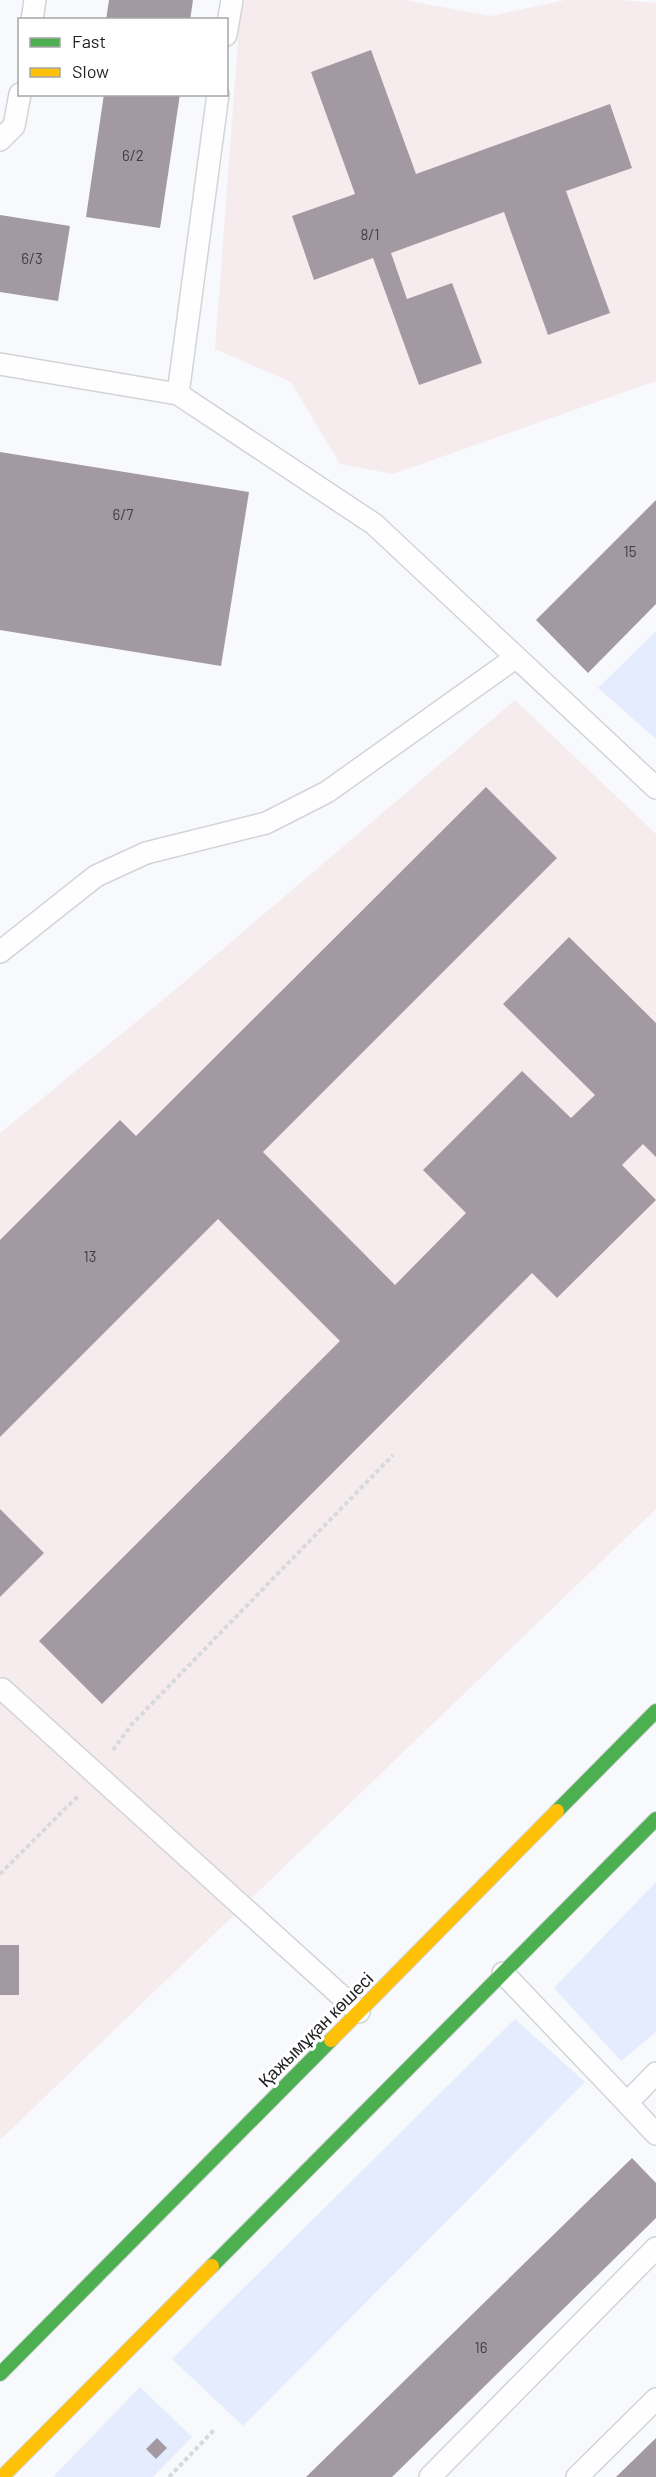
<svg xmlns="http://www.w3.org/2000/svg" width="656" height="2477" font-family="Barlow,sans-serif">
<rect width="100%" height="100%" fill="#f7f9fc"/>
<g fill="#f6ecee">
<path d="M 241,0 L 404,0 L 491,16 L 565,0 L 622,0 L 656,3 L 656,381 L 393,474 L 340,464 L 291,382 L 215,349 Z"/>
<path d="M 515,700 L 656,834 L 656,1509 L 0,2140 L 0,1133 L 169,995 Z"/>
</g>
<g fill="#e5ecfd">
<path d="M 656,631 L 656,739 L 598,688 Z"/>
<path d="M 656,1882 L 656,2032 L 621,2061 L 554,1988 Z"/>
<path d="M 515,2019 L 585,2082 L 243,2426 L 172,2359 Z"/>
<path d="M 140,2387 L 192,2437 L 153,2477 L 56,2477 L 54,2476 Z"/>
</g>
<g fill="#a399a2">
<path d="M 109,0 L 193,0 L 190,20 L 106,20 Z"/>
<path d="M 371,50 L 416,174 L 610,104 L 632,168 L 566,191 L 610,313 L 548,335 L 504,212 L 391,253 L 407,299 L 452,283 L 482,363 L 419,385 L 373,258 L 314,280 L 292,216 L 355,194 L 311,72 Z"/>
<path d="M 104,94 L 180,94 L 160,228 L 86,217 Z"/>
<path d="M 0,215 L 70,226 L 58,301 L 0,292 Z"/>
<path d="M 0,452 L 249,492 L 221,666 L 0,630 Z"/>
<path d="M 656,500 L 656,604 L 588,673 L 536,620 Z"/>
<path d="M 486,787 L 557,858 L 263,1152 L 395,1285 L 466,1213 L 423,1170 L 522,1071 L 571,1118 L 595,1095 L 503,1004 L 569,937 L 656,1023 L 656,1157 L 643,1144 L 622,1165 L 656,1200 L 557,1298 L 532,1273 L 102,1704 L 39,1641 L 340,1341 L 218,1219 L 0,1437 L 0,1240 L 120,1120 L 136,1136 Z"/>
<path d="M 0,1509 L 44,1553 L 0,1597 Z"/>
<rect x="0" y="1945" width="19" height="50"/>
<path d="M 632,2158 L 656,2183 L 656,2218 L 392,2477 L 306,2477 Z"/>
<path d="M 157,2438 L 167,2448 L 156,2459 L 146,2449 Z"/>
<path d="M 656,2438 L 656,2477 L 616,2477 Z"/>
</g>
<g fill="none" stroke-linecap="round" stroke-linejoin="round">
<defs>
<g id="lane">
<path d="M 32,20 L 35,0"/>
<path d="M 226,35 L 232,0"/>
<path d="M 218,94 L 178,394 L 374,524 L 656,788"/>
<path d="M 0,140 L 14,126 L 20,94"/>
<path d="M 0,364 L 178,394"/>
<path d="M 0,952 L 96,876 L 146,853 L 266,823 L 327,792 L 515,658"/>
<path d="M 2,1689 L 359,2012"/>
<path d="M 503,1973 L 627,2103 L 656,2073"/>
<path d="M 627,2103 L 656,2134"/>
<path d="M 430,2477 L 656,2248"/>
<path d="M 577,2477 L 656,2399"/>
</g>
<g id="fast">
<path d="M 557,1811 L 656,1711"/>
<path d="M 212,2266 L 656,1819"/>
<path d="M 0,2374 L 331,2040"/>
</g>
<g id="slow">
<path d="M 331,2040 L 557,1811"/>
<path d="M 2,2477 L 212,2266"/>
</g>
</defs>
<use href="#lane" stroke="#d3d4d7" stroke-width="24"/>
<use href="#fast" stroke="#d3d4d7" stroke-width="16"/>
<use href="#slow" stroke="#d3d4d7" stroke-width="16"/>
<g stroke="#d8d9da" stroke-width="4" stroke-dasharray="4.5 3" stroke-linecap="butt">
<path d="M 113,1750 L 132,1724 L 393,1455"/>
<path d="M 0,1874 L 78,1796"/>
<path d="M 169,2477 L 214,2430"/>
</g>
<use href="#lane" stroke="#fefeff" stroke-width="21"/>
<use href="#fast" stroke="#4caf50" stroke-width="14"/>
<use href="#slow" stroke="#ffc107" stroke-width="14"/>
</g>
<g text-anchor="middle" stroke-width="6" stroke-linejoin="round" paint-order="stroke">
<g font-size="15" fill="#403e43">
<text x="133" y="161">6/2</text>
<text x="370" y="240">8/1</text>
<text x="32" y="264">6/3</text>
<text x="123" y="520">6/7</text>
<text x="630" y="557">15</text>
<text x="90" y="1262">13</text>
<text x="481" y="2353">16</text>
</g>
<g font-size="18" fill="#1f2023" stroke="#fff">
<text transform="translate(316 2030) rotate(-45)" y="6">Қажымұқан көшесі</text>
</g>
</g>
<rect x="18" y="18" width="210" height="78" fill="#ffffff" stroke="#a5a6a7" stroke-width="1.5"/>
<rect x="30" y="38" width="30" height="9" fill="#4caf50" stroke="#a5a6a7" stroke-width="1.5"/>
<text x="72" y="48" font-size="18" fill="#1f2023">Fast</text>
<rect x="30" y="68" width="30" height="9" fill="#ffc107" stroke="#a5a6a7" stroke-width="1.5"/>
<text x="72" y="78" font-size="18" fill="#1f2023">Slow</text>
</svg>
